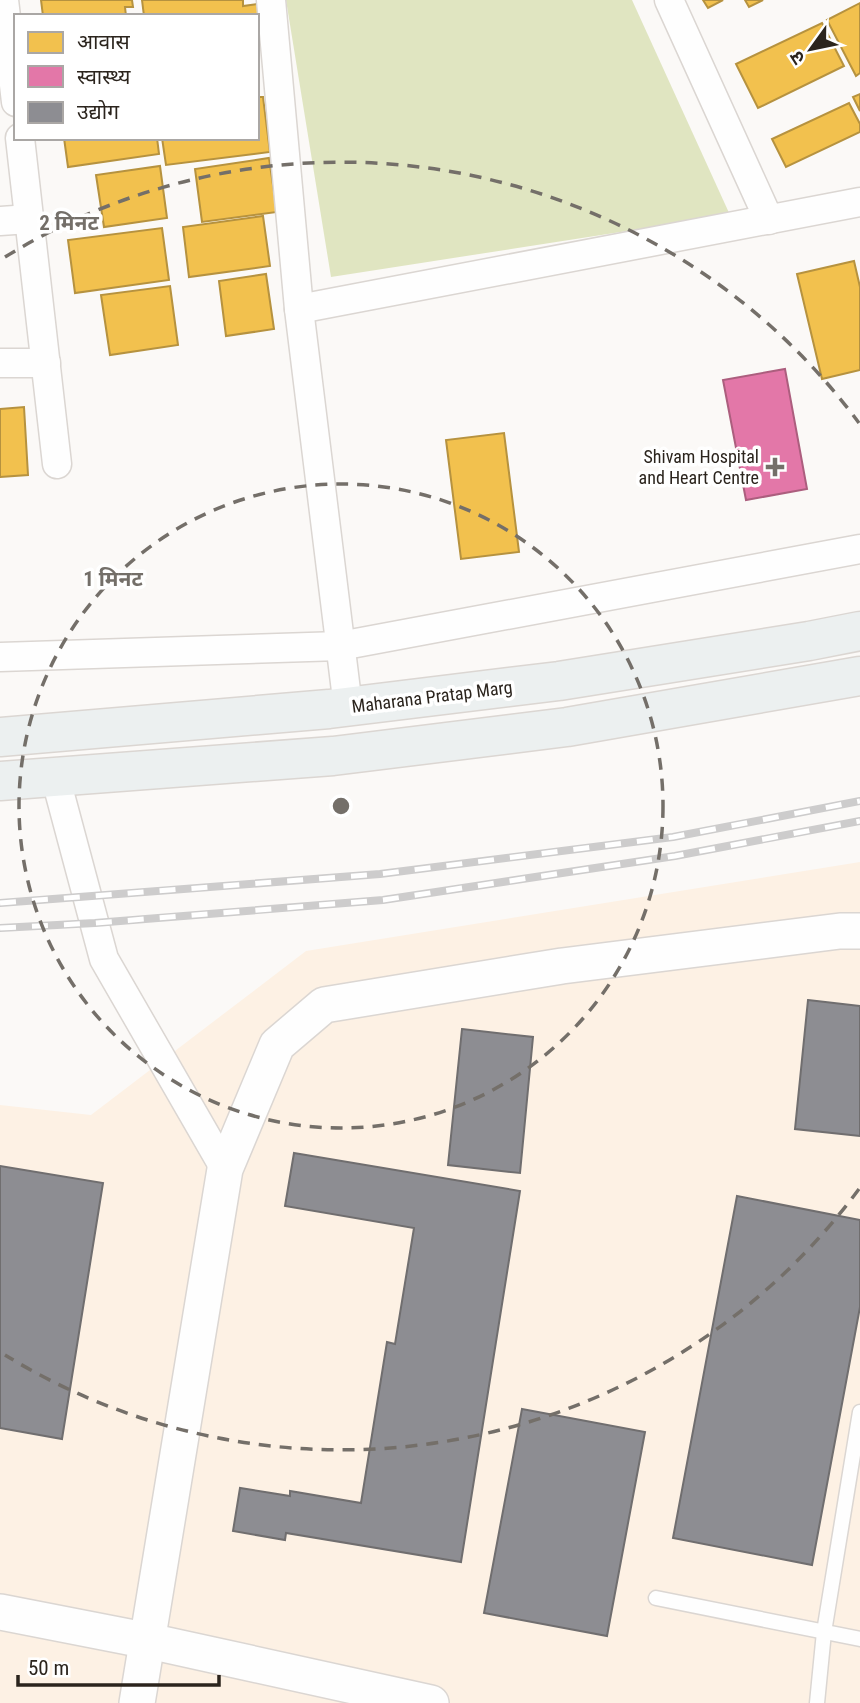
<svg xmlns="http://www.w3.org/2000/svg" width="860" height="1703" font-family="'Roboto Condensed','Noto Sans Devanagari',sans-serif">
<rect width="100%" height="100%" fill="#fbf9f7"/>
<path fill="#fdf1e4" d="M 860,862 L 860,1703 L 0,1703 L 0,1105 L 91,1115 L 306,951 Z"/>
<path fill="#e0e5c1" d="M 286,0 L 632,0 L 730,215 L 331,277 Z"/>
<g fill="#f2c14e" stroke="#b6923f" stroke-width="2">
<path d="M 41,0 L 132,0 L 133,7 L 125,7 L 126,16 L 43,16 Z"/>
<path d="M 142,0 L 243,0 L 243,6 L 257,4 L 261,29 L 257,30 L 257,16 L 144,16 Z"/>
<path d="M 703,0 L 723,0 L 708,8 Z"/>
<path d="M 745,0 L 763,0 L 749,7 Z"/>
<path d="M 860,3 L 860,73 L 856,76 L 827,20 Z"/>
<path d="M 822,23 L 844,66 L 758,108 L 736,64 Z"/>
<path d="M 860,94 L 860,111 L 853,97 Z"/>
<path d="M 257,97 L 263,97 L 270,152 L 166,165 L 162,138 L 257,138 Z"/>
<path d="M 849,103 L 860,124 L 860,132 L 786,167 L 772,139 Z"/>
<path d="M 64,138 L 157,138 L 159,154 L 68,167 Z"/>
<path d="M 269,158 L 277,212 L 202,222 L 195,169 Z"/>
<path d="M 160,166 L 167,218 L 104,227 L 96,175 Z"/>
<path d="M 263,216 L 270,266 L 189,277 L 183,227 Z"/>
<path d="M 162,228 L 169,280 L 75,293 L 68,240 Z"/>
<path d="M 854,261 L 860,287 L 860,370 L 822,379 L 797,274 Z"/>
<path d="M 266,274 L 274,329 L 226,336 L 219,281 Z"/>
<path d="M 170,286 L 178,345 L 110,355 L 101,295 Z"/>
<path d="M 24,407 L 28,475 L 0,477 L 0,409 Z"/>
<path d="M 504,433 L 519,552 L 461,559 L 446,440 Z"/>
</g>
<path fill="#e377a8" stroke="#ac5e7e" stroke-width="2" d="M 785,369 L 807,489 L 746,500 L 723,380 Z"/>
<g fill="#8d8d92" stroke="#706e6f" stroke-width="2">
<path d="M 808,1000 L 860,1006 L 860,1136 L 795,1129 Z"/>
<path d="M 462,1029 L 533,1037 L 520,1173 L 448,1165 Z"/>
<path d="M 294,1153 L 520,1191 L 461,1562 L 286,1533 L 285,1540 L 233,1531 L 240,1488 L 290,1496 L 290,1491 L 361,1503 L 387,1342 L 395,1344 L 414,1228 L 285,1206 Z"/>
<path d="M 0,1166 L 103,1183 L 62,1439 L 0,1428 Z"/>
<path d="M 737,1196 L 860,1220 L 860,1307 L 812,1565 L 673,1538 Z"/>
<path d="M 522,1409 L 645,1432 L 607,1636 L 484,1613 Z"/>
</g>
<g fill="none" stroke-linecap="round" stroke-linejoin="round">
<defs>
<g id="service">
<path d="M 656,1598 L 860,1639"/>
<path d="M 817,1703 L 824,1632 L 860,1412"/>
</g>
<g id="minor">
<path d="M 4,0 L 16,102"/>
<path d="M 271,0 L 299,309 L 348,707"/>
<path d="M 669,0 L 769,220"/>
<path d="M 20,138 L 57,464"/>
<path d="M 0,221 L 29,219"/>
<path d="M 299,309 L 860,202"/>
<path d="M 0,363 L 46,363"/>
<path d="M 0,657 L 340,646 L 860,549"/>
<path d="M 55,776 L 104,959 L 225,1169"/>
</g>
<g id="tertiary">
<path d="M 0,1612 L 149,1641 L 431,1703"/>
<path d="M 137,1703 L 225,1169 L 277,1045 L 324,1005 L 562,966 L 840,931 L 860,931"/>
</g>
<g id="secondary">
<path d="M 0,737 L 329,709 L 559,681 L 809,641 L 860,631"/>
<path d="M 0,781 L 333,756 L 567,727 L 860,676"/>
</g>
</defs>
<use href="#service" stroke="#dbd6d2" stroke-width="17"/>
<use href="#minor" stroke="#dbd6d2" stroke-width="31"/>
<use href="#tertiary" stroke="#dbd6d2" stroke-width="38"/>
<use href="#secondary" stroke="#dbd6d2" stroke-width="41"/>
<use href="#service" stroke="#fefefe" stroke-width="14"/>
<use href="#minor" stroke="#fefefe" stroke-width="28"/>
<use href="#tertiary" stroke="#fefefe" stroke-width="35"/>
<use href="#secondary" stroke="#ecf0f0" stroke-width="38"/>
<defs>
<g id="rail">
<path d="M 0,903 L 380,874 L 673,837 L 860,801"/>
<path d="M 0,928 L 95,923 L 383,900 L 675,856 L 860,821"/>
</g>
</defs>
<use href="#rail" stroke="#cdcccc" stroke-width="8"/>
<use href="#rail" stroke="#fff" stroke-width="5" stroke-dasharray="16" stroke-linecap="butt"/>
</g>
<g fill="none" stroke="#746f69" stroke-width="3.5" stroke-dasharray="12 9">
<circle cx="341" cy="806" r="322"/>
<path d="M859 1189A644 644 0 0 1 5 1355M5 257A644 644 0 0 1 859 423"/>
</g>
<path fill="#746f69" stroke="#fff" stroke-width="2.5" d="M771.5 456.5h7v7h7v7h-7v7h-7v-7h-7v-7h7z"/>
<g text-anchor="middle" stroke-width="7" stroke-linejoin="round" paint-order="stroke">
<g font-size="18" fill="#2b241d" stroke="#fff" text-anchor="end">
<text x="759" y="463">Shivam Hospital<tspan x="759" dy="21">and Heart Centre</tspan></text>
</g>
<g font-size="18" fill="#2b241d" stroke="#fff">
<text transform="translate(432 697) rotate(-7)" y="6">Maharana Pratap Marg</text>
</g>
</g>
<circle cx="341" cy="806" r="10" fill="#746f69" stroke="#fff" stroke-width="3.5"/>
<g font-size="21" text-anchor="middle" font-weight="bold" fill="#746f69" stroke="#fff" stroke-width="7" stroke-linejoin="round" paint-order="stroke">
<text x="69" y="230">2 मिनट</text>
<text x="113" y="586">1 मिनट</text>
</g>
<rect x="14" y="14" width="245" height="126" fill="#ffffff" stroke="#aaa7a5" stroke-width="2"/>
<rect x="28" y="32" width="35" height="21" fill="#f2c14e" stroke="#aaa7a5" stroke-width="2"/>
<text x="77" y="49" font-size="21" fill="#2b241d">आवास</text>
<rect x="28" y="66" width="35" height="21" fill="#e377a8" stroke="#aaa7a5" stroke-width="2"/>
<text x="77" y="84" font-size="21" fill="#2b241d">स्वास्थ्य</text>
<rect x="28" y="102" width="35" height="21" fill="#8d8d92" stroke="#aaa7a5" stroke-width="2"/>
<text x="77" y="119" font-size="21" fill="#2b241d">उद्योग</text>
<g transform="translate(811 49) rotate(237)" stroke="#ffffff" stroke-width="5" paint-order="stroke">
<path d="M0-5L12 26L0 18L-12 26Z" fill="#2b241d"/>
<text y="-10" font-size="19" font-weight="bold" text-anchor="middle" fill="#2b241d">उ</text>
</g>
<path d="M18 1675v10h201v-10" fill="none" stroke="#2b241d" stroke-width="3.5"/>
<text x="28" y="1675" font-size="21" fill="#2b241d" stroke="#ffffff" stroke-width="5" paint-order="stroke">50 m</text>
</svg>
